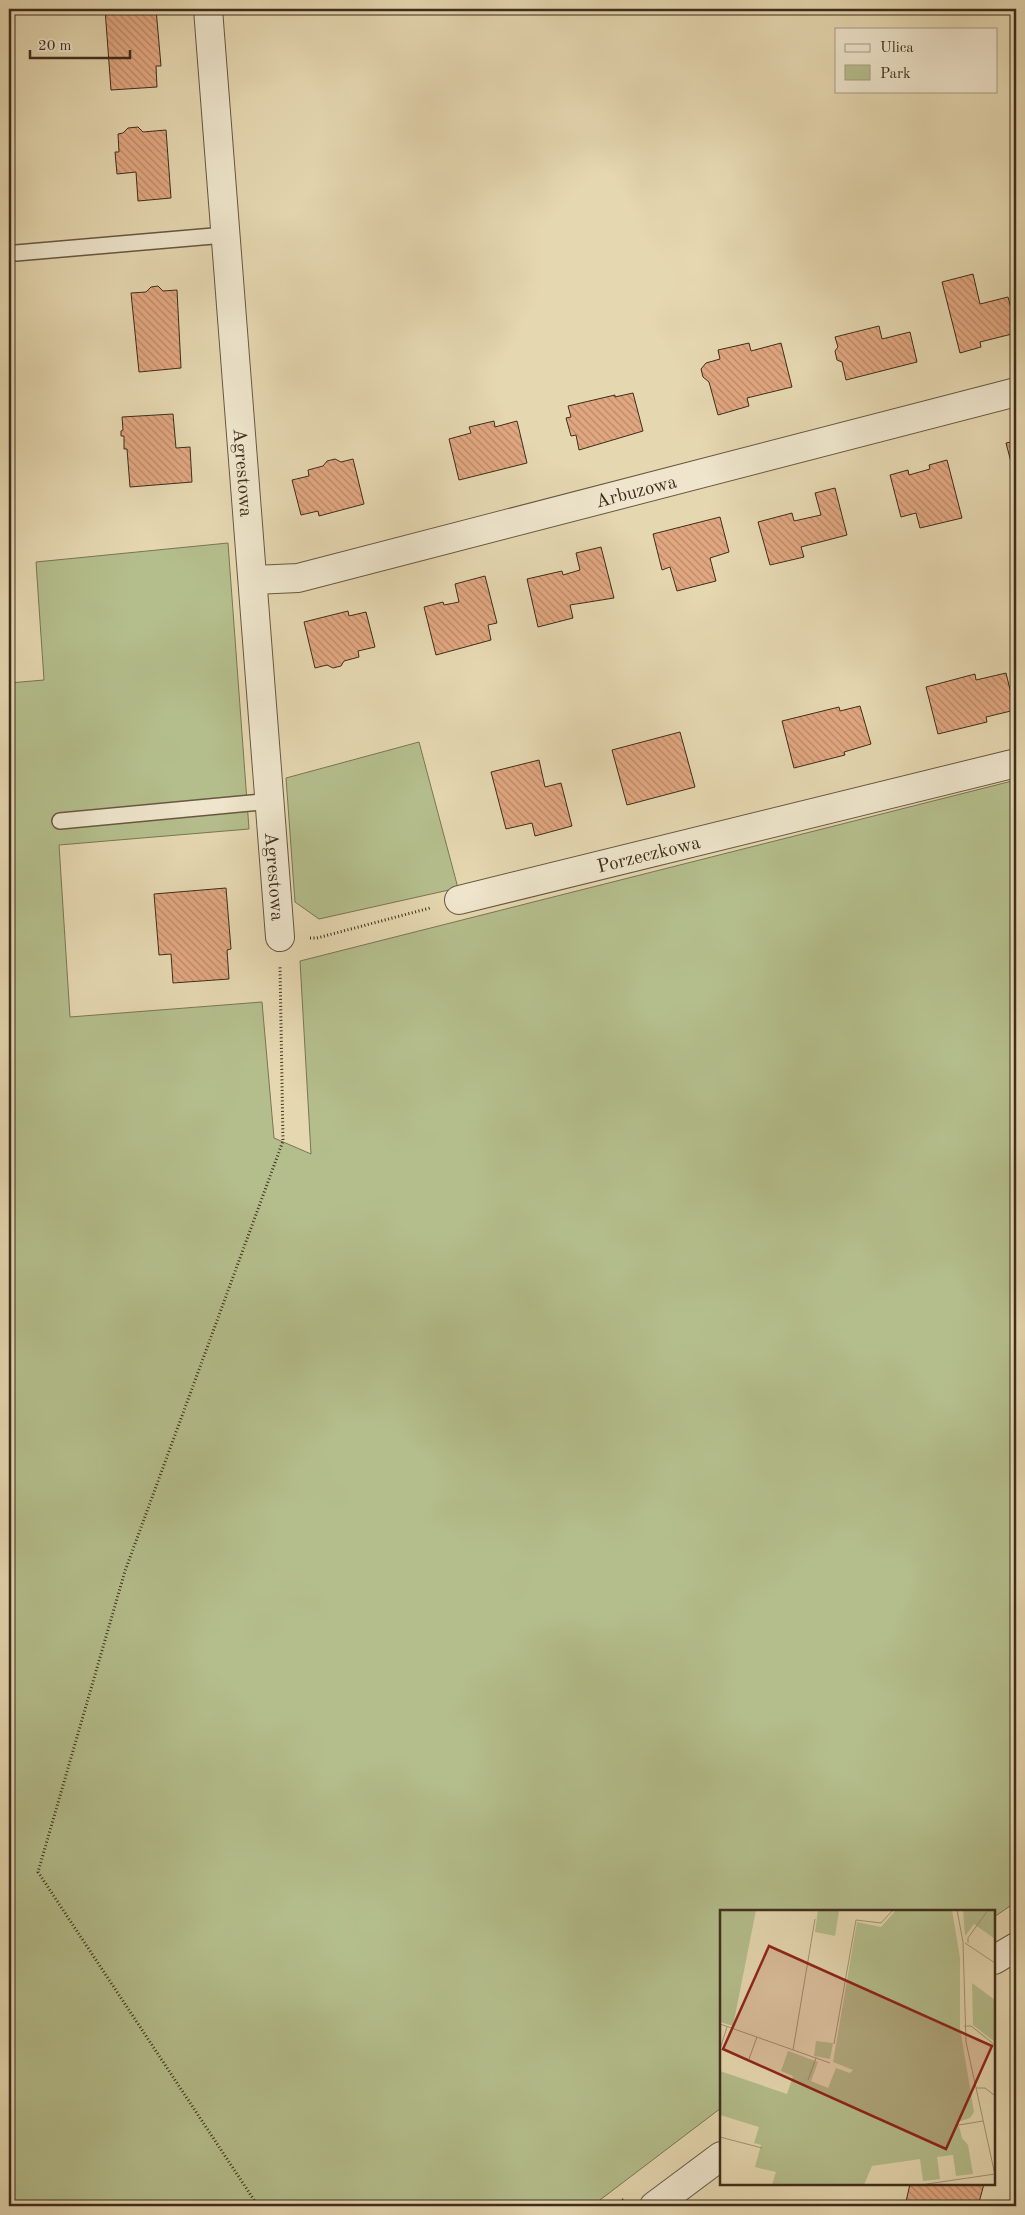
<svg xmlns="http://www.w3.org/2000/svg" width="1025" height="2215" font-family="'Old Standard TT',serif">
<defs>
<pattern id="building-back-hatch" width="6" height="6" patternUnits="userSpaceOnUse" patternTransform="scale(1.25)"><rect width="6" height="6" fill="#e1a780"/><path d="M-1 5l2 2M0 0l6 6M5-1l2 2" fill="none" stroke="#b88868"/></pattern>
</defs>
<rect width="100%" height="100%" fill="#e5d7b0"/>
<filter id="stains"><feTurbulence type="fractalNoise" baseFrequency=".004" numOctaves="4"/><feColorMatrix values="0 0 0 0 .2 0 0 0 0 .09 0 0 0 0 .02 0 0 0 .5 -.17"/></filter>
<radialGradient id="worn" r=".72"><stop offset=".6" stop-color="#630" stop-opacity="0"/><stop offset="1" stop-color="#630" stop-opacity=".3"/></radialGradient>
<g fill="#b4be8c" stroke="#797654">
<path d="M 228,543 L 249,829 L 59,845 L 70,1017 L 262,1002 L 274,1138 L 311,1154 L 300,961 L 1016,780 L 1016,1902 L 994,1917 L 994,1911 L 721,1911 L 721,2108 L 592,2206 L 9,2206 L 9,683 L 44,680 L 36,562 Z"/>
<path d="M 419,742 L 458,888 L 319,919 L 295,902 L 286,778 Z"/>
</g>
<g fill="url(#building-back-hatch)" stroke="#3e2d1c">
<path d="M 105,9 L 156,9 L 161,66 L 156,66 L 157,87 L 111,90 Z"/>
<path d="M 138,127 L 143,132 L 166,130 L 171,198 L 138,201 L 136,172 L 117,174 L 115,152 L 119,152 L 118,134 L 123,133 L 128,128 Z"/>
<path d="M 973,274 L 980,304 L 1008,297 L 1012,312 L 1016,311 L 1016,333 L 980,342 L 981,347 L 960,353 L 942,282 Z"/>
<path d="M 158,286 L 163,291 L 177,290 L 181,368 L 139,372 L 131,293 L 146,292 L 151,287 Z"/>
<path d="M 879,326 L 882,339 L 910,332 L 917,362 L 846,380 L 842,362 L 837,360 L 835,351 L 838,347 L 835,337 Z"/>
<path d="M 749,343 L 751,351 L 781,343 L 792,387 L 747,398 L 749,406 L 718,415 L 709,382 L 703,377 L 701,369 L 706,363 L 720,359 L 718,350 Z"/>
<path d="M 633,393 L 643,431 L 579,450 L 576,435 L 571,436 L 566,418 L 571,417 L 568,406 L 615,395 L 615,397 Z"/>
<path d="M 173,414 L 176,448 L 190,447 L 192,482 L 130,487 L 127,449 L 124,449 L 124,436 L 121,436 L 121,431 L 123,430 L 122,417 Z"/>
<path d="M 494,421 L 495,427 L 517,421 L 527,463 L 459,480 L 449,439 L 471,433 L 469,427 Z"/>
<path d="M 1016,441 L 1016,481 L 1006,443 Z"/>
<path d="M 335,459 L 341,462 L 353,459 L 364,504 L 319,516 L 318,511 L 301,515 L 292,480 L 309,476 L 308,470 L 323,466 L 327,461 Z"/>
<path d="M 947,460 L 962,518 L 920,528 L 916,513 L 901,517 L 890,475 L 908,470 L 909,475 L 930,469 L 929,465 Z"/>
<path d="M 835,488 L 847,535 L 801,547 L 804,557 L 770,565 L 758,522 L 792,513 L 794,521 L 821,515 L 815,493 Z"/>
<path d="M 720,517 L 729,552 L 710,558 L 716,581 L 677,591 L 670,567 L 662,570 L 653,534 Z"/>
<path d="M 601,547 L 614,598 L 570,605 L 573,618 L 538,627 L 527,579 L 562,571 L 563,575 L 580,570 L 576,553 Z"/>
<path d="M 485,576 L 497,623 L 488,625 L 491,640 L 436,655 L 424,607 L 443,602 L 444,605 L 459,602 L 455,584 Z"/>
<path d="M 348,611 L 349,616 L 366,612 L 375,647 L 358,651 L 359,657 L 344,661 L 341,666 L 333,668 L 327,665 L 315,668 L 304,622 Z"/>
<path d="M 1006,673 L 1015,710 L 986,717 L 987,722 L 938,734 L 926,687 L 975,674 L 976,680 Z"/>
<path d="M 860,706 L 871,744 L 844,752 L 845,755 L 794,768 L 782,721 L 839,707 L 840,711 Z"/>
<path d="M 680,732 L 695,787 L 627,805 L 612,750 Z"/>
<path d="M 539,760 L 545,787 L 561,783 L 572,826 L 535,836 L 532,823 L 506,829 L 491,772 Z"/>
<path d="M 226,888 L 231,949 L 227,950 L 229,979 L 173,983 L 171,954 L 159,955 L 154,894 Z"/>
<path d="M 910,2184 L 984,2184 L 978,2206 L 905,2206 Z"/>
</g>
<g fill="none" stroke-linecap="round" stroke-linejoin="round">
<defs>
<g id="service">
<path d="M 16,253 L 225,235"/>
<path d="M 60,821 L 271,801"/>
</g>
<g id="minor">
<path id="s1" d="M 208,9 L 280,937"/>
<path id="s2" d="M 253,580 L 298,578 L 1016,392"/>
<path id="s3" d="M 459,900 L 1016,763"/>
</g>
<g id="tertiary">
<path d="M 994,1960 L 1016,1947"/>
<path d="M 654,2206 L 721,2156"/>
</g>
</defs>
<use href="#service" stroke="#685841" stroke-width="18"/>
<use href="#minor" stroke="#685841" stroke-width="30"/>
<use href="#tertiary" stroke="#685841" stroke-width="30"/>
<g stroke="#3e2d1c" stroke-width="3" stroke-dasharray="1 2.5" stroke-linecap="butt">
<path d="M 310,938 L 317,938 L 430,908"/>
<path d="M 258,2206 L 38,1872 L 125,1571 L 283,1141 L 280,966"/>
<path d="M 614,2206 L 624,2199"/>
</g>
<use href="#service" stroke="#eee5cc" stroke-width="15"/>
<use href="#minor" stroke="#eee5cc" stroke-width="28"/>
<use href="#tertiary" stroke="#eee5cc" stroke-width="28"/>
</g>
<g text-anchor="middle" stroke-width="4" stroke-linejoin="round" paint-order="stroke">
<g font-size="19" fill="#3e2d1c" stroke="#eee5cc">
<text dy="7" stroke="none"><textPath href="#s1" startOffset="465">Agrestowa</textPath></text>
<text dy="7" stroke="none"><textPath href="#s2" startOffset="394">Arbuzowa</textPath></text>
<text dy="7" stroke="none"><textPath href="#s3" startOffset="195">Porzeczkowa</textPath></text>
<text dy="7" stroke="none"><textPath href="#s1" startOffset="870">Agrestowa</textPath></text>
</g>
</g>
<g transform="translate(720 1910)">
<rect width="275" height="275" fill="#e5d7b0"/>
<path d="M 0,0 L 36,0 L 13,116 L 0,112 ZM 98,0 L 119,1 L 115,26 L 95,22 ZM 176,0 L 232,0 L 240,48 L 240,118 L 254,202 L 250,208 L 238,212 L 242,228 L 248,235 L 253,264 L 236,266 L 233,245 L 217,247 L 220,269 L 203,271 L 200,249 L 152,256 L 144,275 L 52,275 L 56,262 L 35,257 L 41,235 L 34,233 L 39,217 L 0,205 L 0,161 L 67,184 L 73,166 L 61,161 L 68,141 L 98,152 L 91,171 L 108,178 L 116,158 L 130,163 L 133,160 L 113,152 L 137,12 L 161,17 ZM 243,0 L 275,0 L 275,29 L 254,14 L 245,26 ZM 252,73 L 275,90 L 275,132 L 253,115 ZM 96,131 L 113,133 L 110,149 L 94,146 Z" fill="#b4be8c"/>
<path fill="none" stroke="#a29375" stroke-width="1" d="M 237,0 L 243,32 L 246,132 L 275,265M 245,33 L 275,53M 248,33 L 248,28 L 268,0M 0,114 L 110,153M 244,116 L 251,116 L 275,135M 114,134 L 136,10 L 161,13 L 173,0M 0,139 L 7,117M 73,140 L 95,9M 29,149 L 37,127M 88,170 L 96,148M 256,178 L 265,178 L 274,185M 239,215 L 263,211M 0,227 L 42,238M 200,275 L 275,264"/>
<path fill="#8f2418" fill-opacity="0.15" stroke="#8f2418" stroke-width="2.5" d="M 49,36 L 272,136 L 226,239 L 3,139 Z"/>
<rect width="275" height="275" fill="none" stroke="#3e2d1c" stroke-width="2.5"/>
</g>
<rect width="1025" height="2215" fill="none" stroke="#e5d7b0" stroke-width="30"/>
<rect x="10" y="10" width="1005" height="2195" fill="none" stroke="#3e2d1c" stroke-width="2.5"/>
<rect x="15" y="15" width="995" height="2185" fill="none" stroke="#3e2d1c"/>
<rect x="835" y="28" width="162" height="65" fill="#eee5cc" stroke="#a89b86"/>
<rect x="845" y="44" width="25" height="8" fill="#eee5cc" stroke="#a89b86"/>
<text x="880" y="52" font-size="15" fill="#3e2d1c">Ulica</text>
<rect x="845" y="65" width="25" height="15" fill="#b4be8c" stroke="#a89b86"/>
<text x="880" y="78" font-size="15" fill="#3e2d1c">Park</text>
<path d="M30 50v8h100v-8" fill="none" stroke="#3e2d1c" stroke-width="2.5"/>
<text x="38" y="50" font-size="15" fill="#3e2d1c" stroke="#eee5cc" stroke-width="4" paint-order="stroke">20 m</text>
<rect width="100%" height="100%" filter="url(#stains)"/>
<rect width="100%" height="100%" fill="url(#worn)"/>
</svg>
